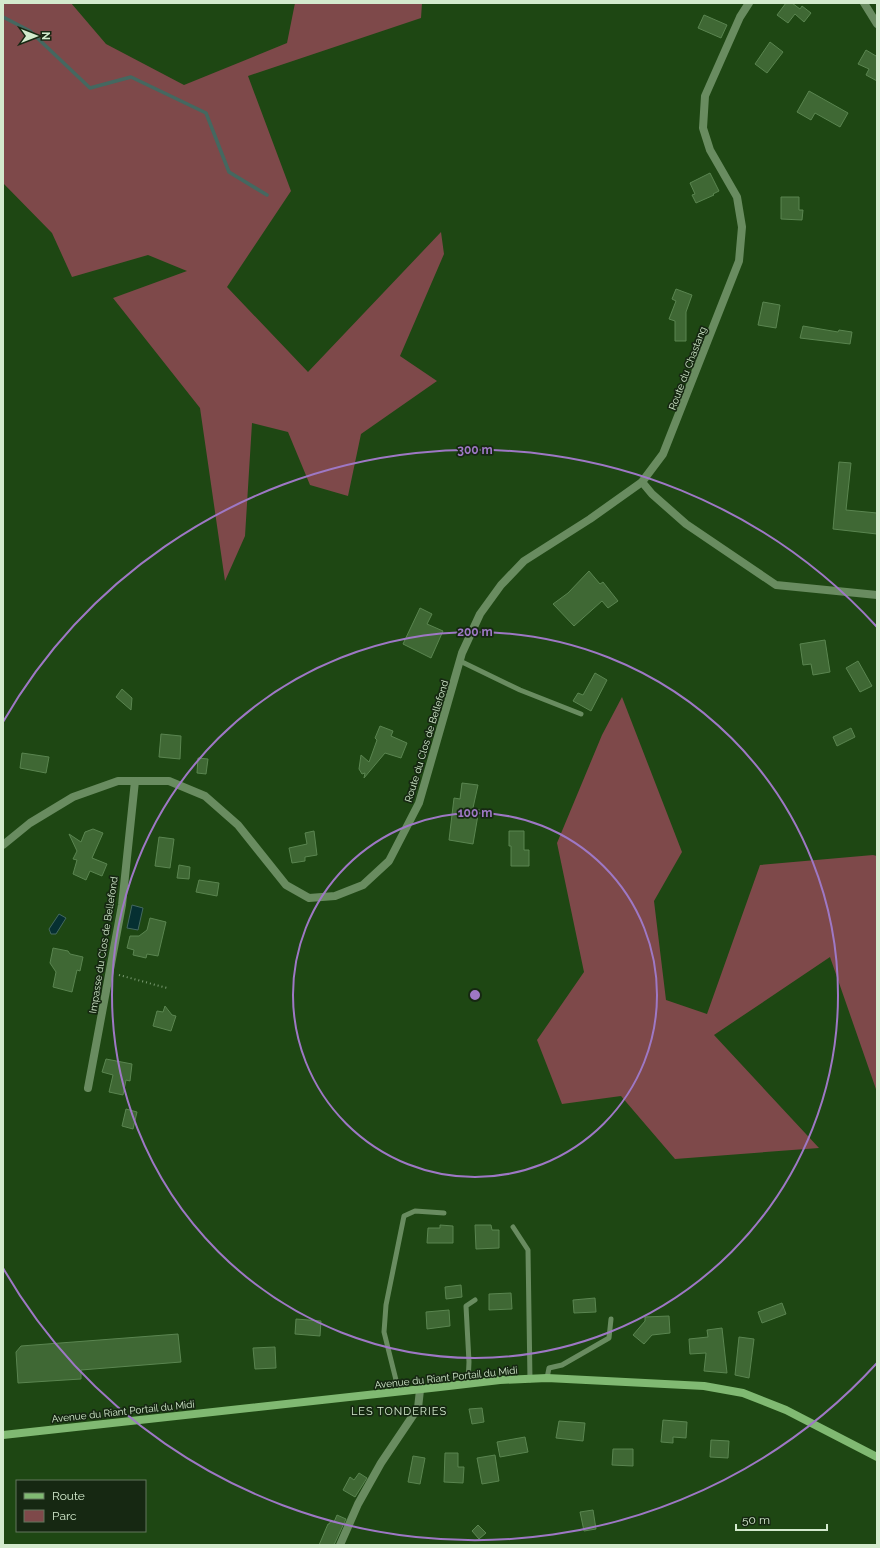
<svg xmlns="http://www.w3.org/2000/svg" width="880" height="1548" font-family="Raleway,sans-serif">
<rect width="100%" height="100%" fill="#1e4713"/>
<g fill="#7e494a">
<path d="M 3,3 L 71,3 L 106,44 L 184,85 L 287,43 L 295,3 L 422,3 L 421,18 L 248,76 L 291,191 L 227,287 L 308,372 L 441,232 L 444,254 L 400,356 L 437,381 L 361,434 L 348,496 L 310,485 L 288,432 L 252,423 L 245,536 L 225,581 L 200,408 L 113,298 L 187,271 L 148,255 L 72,277 L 52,233 L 3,183 Z"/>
<path d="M 622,697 L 682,852 L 654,901 L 666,1000 L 707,1014 L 760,865 L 873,855 L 877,856 L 877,1092 L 830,957 L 714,1035 L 819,1148 L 675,1159 L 621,1096 L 562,1104 L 537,1040 L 584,972 L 557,843 L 602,735 Z"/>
</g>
<g fill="#063032" stroke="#446860">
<path d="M 132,905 L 143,908 L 138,930 L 127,928 Z"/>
<path d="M 59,914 L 66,918 L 56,934 L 51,934 L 49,929 Z"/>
</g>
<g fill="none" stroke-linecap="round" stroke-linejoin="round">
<path stroke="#446860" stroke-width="3.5" d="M 3,17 L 30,31 L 90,88 L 131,77 L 206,113 L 229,172 L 267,195"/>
</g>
<g fill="#3f6834" stroke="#5a8550">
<path d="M 786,3 L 792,3 L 800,9 L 802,6 L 811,13 L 804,22 L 795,14 L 788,23 L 777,15 Z"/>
<path d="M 704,15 L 727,25 L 721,38 L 698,28 Z"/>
<path d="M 770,42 L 783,52 L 767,73 L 755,64 Z"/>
<path d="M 866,50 L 876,56 L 877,54 L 877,81 L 866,75 L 869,69 L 858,64 Z"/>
<path d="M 809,91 L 848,113 L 840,127 L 815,113 L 811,120 L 797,112 Z"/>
<path d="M 710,173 L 719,191 L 713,194 L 714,195 L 696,203 L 692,195 L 695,194 L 690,183 Z"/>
<path d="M 781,197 L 799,197 L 799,210 L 803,210 L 802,220 L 781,219 Z"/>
<path d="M 676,289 L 692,295 L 686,312 L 686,341 L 675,341 L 675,321 L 669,319 L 676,301 L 672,299 Z"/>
<path d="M 763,302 L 780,305 L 776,328 L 758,325 Z"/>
<path d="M 803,326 L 838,332 L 839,330 L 852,332 L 850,344 L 800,338 Z"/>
<path d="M 839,462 L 851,463 L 846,510 L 877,513 L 877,534 L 833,529 Z"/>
<path d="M 589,571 L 600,584 L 603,582 L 618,601 L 608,608 L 602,601 L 574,626 L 553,604 L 568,593 Z"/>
<path d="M 420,608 L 432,614 L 427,624 L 443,631 L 431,658 L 403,644 Z"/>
<path d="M 825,640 L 830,672 L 813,675 L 811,664 L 803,665 L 800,644 Z"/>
<path d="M 858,661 L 872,686 L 860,692 L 846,668 Z"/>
<path d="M 595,673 L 607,680 L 591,711 L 573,701 L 578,693 L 583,695 Z"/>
<path d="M 122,689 L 132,698 L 131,710 L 116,697 Z"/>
<path d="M 380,726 L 393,731 L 391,736 L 407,743 L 401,758 L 385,753 L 364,778 L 365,773 L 362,774 L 359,769 L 361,755 L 369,762 L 377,740 L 375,738 Z"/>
<path d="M 851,728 L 855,737 L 837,746 L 833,737 Z"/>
<path d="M 161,734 L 181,736 L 180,759 L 159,757 Z"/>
<path d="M 22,753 L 49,757 L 46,773 L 20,768 Z"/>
<path d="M 198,758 L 208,759 L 206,774 L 197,773 Z"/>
<path d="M 462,783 L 478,785 L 471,817 L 479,809 L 473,844 L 449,840 L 454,798 L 460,799 Z"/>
<path d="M 93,829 L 103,833 L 92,858 L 107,864 L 102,876 L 90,871 L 86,880 L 73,874 L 77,860 L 73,859 L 77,851 L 69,834 L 81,842 L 85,832 Z"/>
<path d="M 314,831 L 317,855 L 305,857 L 305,861 L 292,863 L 289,848 L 307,844 L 305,833 Z"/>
<path d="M 509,831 L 524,831 L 524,850 L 529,850 L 529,866 L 511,866 L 511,846 L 509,846 Z"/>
<path d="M 159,837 L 174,839 L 170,868 L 155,866 Z"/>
<path d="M 179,865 L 190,867 L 189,879 L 177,878 Z"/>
<path d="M 199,880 L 219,883 L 217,896 L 196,892 Z"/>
<path d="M 150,918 L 166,922 L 158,956 L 147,954 L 146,958 L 133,955 L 134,950 L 127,948 L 130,936 L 139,936 L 147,930 Z"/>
<path d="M 53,948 L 68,951 L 70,954 L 83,957 L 80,971 L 77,970 L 72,992 L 53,987 L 56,972 L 50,963 Z"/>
<path d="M 165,1006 L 172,1015 L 176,1016 L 171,1031 L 153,1026 L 157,1011 L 163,1012 Z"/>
<path d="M 106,1059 L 132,1064 L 130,1081 L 126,1080 L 123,1095 L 109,1092 L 113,1075 L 102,1072 Z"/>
<path d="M 126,1109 L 137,1112 L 133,1129 L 122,1126 Z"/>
<path d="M 440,1225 L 453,1226 L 453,1243 L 427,1243 L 428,1228 L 440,1228 Z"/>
<path d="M 475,1225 L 491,1225 L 492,1230 L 499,1230 L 499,1248 L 476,1249 Z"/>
<path d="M 461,1285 L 462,1297 L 446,1299 L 445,1287 Z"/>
<path d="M 511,1293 L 512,1309 L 489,1310 L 489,1294 Z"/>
<path d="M 595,1298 L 596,1312 L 574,1313 L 573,1300 Z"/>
<path d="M 782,1303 L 786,1314 L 762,1323 L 758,1312 Z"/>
<path d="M 449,1310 L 450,1326 L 427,1329 L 426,1312 Z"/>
<path d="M 669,1316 L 670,1333 L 652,1335 L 644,1344 L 633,1335 L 645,1321 L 645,1317 Z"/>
<path d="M 296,1319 L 321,1321 L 320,1336 L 295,1334 Z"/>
<path d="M 722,1328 L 727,1373 L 704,1371 L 706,1353 L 690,1354 L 689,1339 L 708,1337 L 707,1330 Z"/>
<path d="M 178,1334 L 181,1362 L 81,1370 L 81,1379 L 18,1383 L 16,1352 L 21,1346 Z"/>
<path d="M 739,1337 L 754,1339 L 749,1378 L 735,1375 Z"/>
<path d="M 275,1347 L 276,1368 L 255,1369 L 253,1348 Z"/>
<path d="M 482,1408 L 484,1422 L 472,1424 L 469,1409 Z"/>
<path d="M 663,1420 L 687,1422 L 686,1438 L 673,1437 L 673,1443 L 661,1442 Z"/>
<path d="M 559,1421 L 585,1423 L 583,1441 L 556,1438 Z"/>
<path d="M 525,1437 L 528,1452 L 500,1457 L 497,1442 Z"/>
<path d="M 711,1440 L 729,1441 L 728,1458 L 710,1457 Z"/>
<path d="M 613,1449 L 633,1449 L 633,1466 L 612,1465 Z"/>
<path d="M 445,1453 L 458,1453 L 458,1467 L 464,1467 L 463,1483 L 444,1482 Z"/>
<path d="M 495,1455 L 499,1481 L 482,1484 L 477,1458 Z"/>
<path d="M 413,1456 L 425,1458 L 420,1484 L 408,1482 Z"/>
<path d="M 359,1473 L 367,1478 L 355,1497 L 343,1490 L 350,1477 L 354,1480 Z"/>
<path d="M 593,1510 L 596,1529 L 584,1531 L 580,1512 Z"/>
<path d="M 337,1515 L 346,1519 L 334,1545 L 319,1545 L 328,1524 L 329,1524 L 331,1521 L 334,1522 Z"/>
<path d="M 478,1525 L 486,1533 L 479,1539 L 472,1531 Z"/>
</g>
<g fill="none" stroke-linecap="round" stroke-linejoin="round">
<path stroke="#7c9c74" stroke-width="2" stroke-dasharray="1 3" stroke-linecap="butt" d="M 119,975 L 167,988"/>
<g stroke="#698c60" stroke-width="5">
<path d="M 460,661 L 520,690 L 581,714"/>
<path d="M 513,1227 L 528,1250 L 530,1380"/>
<path d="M 547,1378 L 549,1368 L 562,1365 L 609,1338 L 611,1319"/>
<path d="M 468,1383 L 469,1362 L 466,1306 L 475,1300"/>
<path d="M 399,1392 L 384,1332 L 386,1305 L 404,1216 L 415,1211 L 444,1213"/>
</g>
<g stroke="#698c60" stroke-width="8">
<path d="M 864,3 L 877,24"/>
<path d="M 642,482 L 652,494 L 686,524 L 776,585 L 877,595"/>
<path d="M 3,845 L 30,823 L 73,797 L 118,781 L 169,781 L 205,796 L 238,825 L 286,885 L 309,898 L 335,896 L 363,885 L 389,861 L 419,803 L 462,653 L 480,614 L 501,585 L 524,561 L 590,519 L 642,482 L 663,454 L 739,261 L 742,227 L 737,197 L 710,150 L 703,128 L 705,96 L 740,17 L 749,3"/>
<path d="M 88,1088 L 122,905 L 135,781"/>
<path d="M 340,1545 L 358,1504 L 381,1463 L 418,1408 L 420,1390"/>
</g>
<path stroke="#80b972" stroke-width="8" d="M 3,1435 L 440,1387 L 500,1380 L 547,1378 L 704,1386 L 743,1393 L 786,1410 L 877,1457"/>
</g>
<g fill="none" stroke="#9e78c5" stroke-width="2">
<circle cx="475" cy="995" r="182"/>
<circle cx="475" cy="995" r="363"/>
<path d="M877 1363A545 545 0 0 1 3 1268M3 722A545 545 0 0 1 877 627"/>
</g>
<g text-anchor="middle" stroke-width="3.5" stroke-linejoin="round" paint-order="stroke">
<g font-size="10" fill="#d3eacd" stroke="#162812">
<text transform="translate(687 368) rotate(-69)" y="4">Route du Chastang</text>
<text transform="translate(426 741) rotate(-73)" y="4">Route du Clos de Bellefond</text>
<text transform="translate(103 945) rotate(-81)" y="4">Impasse du Clos de Bellefond</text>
<text transform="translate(446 1377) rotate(-6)" y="4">Avenue du Riant Portail du Midi</text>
<text transform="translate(123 1411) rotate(-6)" y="4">Avenue du Riant Portail du Midi</text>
</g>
<g font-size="11" letter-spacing="1" fill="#d3eacd" stroke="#162812">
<text x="399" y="1415">LES TONDERIES</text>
</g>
</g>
<circle cx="475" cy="995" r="6" fill="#9e78c5" stroke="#162812" stroke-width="2"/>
<g font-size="12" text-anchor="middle" font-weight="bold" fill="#9e78c5" stroke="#162812" stroke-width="3.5" stroke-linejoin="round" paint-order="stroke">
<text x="475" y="454">300 m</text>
<text x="475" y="636">200 m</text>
<text x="475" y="817">100 m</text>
</g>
<rect width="880" height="1548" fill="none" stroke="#d3eacd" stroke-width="8"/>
<rect x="16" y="1480" width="130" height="52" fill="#162812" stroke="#62765d"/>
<rect x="24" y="1493" width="20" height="6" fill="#80b972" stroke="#62765d"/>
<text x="52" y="1500" font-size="12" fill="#d3eacd">Route</text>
<rect x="24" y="1510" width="20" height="12" fill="#7e494a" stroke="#62765d"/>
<text x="52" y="1520" font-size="12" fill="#d3eacd">Parc</text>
<g transform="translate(36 36) rotate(90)" stroke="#162812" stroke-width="3" paint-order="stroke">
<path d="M0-3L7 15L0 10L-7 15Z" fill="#d3eacd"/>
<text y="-6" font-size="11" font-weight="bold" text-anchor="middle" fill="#d3eacd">N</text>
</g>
<path d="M736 1524v6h91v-6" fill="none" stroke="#d3eacd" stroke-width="2"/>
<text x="742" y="1524" font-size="12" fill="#d3eacd" stroke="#162812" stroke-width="3" paint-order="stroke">50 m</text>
</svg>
